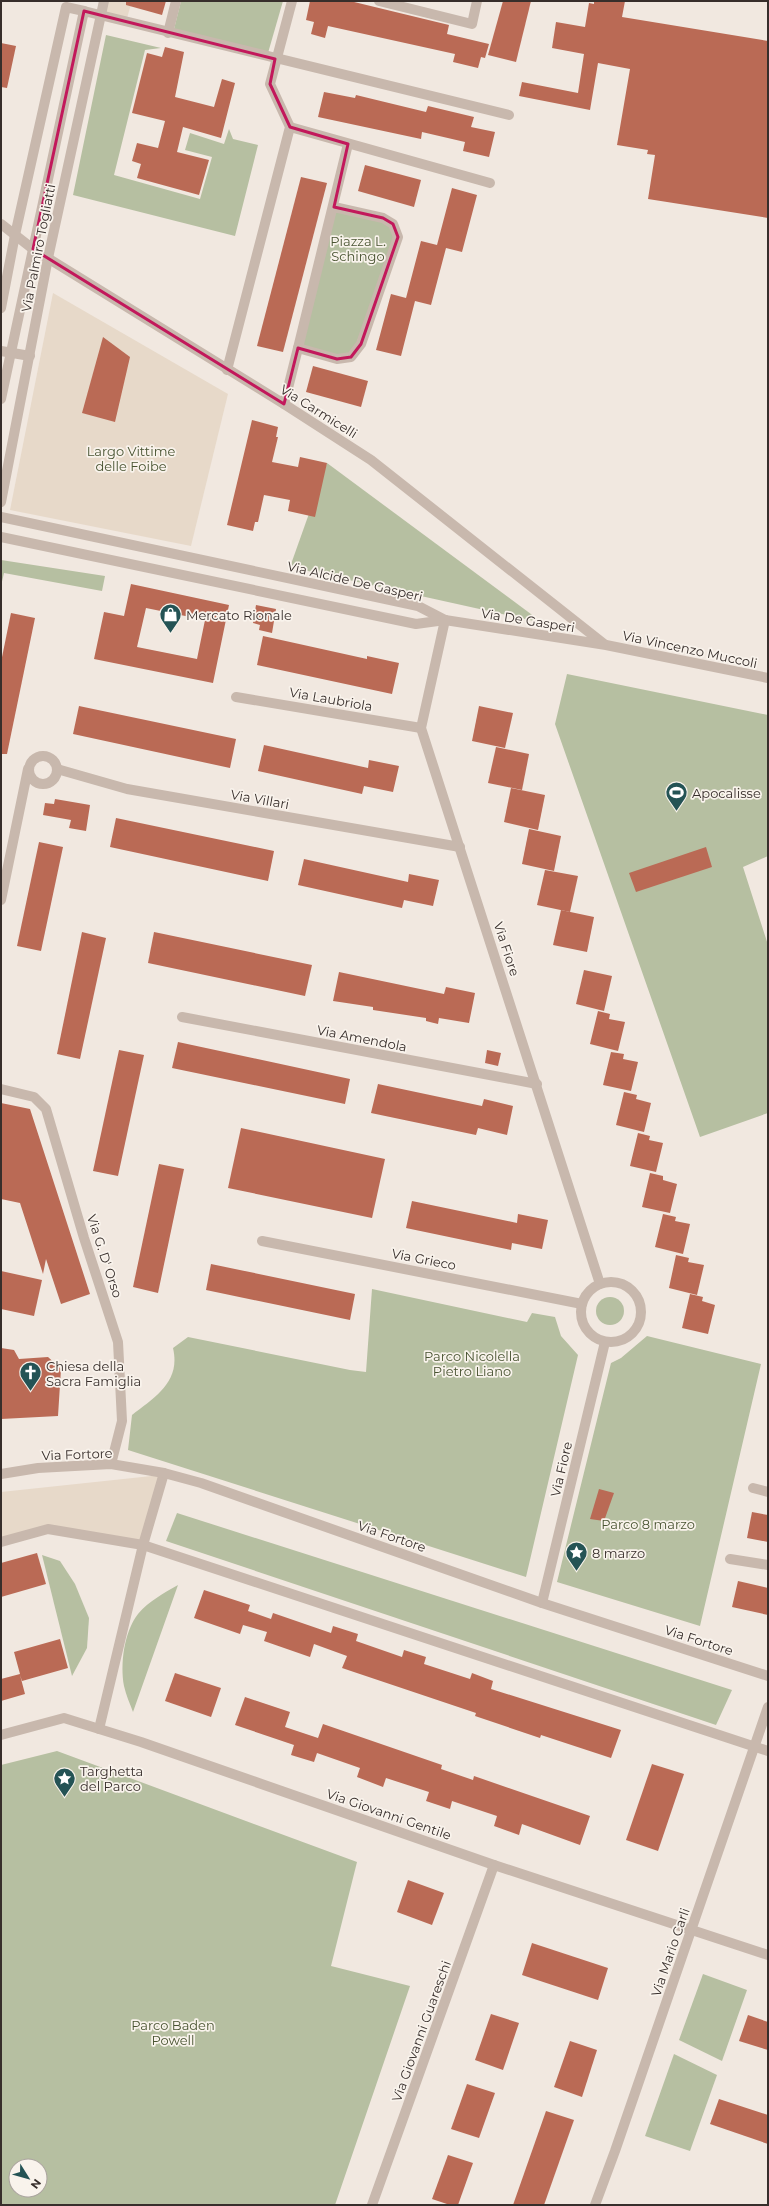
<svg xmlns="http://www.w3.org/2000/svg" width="769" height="2206" font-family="Montserrat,sans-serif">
<rect width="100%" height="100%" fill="#f1e8e0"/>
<g fill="#b6bfa1" fill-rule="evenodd">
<path d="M 181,1 L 283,1 L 268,53 L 174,29 Z"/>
<path d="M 106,35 L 161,48 L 145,50 L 114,175 L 200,199 L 212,157 L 185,150 L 190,133 L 224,144 L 229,129 L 233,139 L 258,145 L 235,236 L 73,195 Z"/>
<path d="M 334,207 L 383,218 L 398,237 L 351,357 L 298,348 Z"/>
<path d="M 327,463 L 543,623 L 290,567 Z"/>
<path d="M 1,560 L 105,576 L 102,591 L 4,573 L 1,586 Z"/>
<path d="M 567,674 L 768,715 L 768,856 L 743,867 L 768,945 L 768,1113 L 700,1137 L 555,724 Z"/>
<path d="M 372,1289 L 527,1322 L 532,1313 L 555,1317 L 561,1336 L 578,1355 L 526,1577 L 128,1450 L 132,1415 C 155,1397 181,1382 173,1348 L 188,1337 L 350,1370 L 366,1372 Z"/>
<circle cx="610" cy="1311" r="14"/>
<path d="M 647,1336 L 761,1364 L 700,1626 L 557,1582 L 611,1363 L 621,1358 Z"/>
<path d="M 177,1513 L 732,1690 L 716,1725 L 166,1541 Z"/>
<path d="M 42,1555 L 60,1561 L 75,1584 L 89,1618 L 87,1648 L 72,1676 Z"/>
<path d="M 178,1585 L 133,1712 C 130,1704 126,1695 124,1686 C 120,1664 124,1632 138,1614 C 149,1601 164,1593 178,1585 Z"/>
<path d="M 57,1751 L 357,1862 L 331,1966 L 410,1986 L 335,2205 L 1,2205 L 1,1765 ZM 16,2166 L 40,2166 L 40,2190 L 16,2190 Z"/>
<path d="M 703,1974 L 747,1990 L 722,2061 L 679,2040 Z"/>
<path d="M 674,2054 L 717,2075 L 690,2151 L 645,2136 Z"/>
</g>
<g fill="#e7d9c9">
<path d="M 108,1 L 132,1 L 127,18 L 105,12 Z"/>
<path d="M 53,293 L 228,394 L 191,546 L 10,510 Z"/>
<path d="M 161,1475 L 142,1542 L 48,1527 L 1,1539 L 1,1492 Z"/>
</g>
<g fill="#ba6a55" fill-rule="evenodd">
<path d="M 126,1 L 166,1 L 162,15 L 126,5 Z"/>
<path d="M 310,1 L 350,1 L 449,25 L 447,34 L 489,44 L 485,58 L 481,57 L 478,68 L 453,62 L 455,54 L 328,26 L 325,38 L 311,34 L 314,22 L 306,20 Z"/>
<path d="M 503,1 L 531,1 L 516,62 L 488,55 Z"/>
<path d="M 594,1 L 625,1 L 622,17 L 768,41 L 768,218 L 648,199 L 655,155 L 647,154 L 648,150 L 617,145 L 630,69 L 598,63 L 590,110 L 519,96 L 522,82 L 578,93 L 584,54 L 552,48 L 556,22 L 585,27 L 589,3 L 594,4 Z"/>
<path d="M 1,43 L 16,46 L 7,88 L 1,87 Z"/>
<path d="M 165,47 L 184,52 L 175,97 L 214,107 L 222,79 L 235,83 L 221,138 L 183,127 L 177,152 L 209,160 L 199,195 L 137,178 L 141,164 L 132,161 L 137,143 L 158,148 L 165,121 L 132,113 L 147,53 L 162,57 Z"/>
<path d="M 324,92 L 355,98 L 356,95 L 426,112 L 428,106 L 474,117 L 471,127 L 495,132 L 489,157 L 463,151 L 465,142 L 422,132 L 421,139 L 318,117 Z"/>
<path d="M 365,165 L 421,180 L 414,207 L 358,191 Z"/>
<path d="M 301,177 L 327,183 L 283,352 L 257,346 Z"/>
<path d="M 452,188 L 477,195 L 462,252 L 446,248 L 431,305 L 415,301 L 401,356 L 376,350 L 391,294 L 406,298 L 421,241 L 437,245 Z"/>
<path d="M 103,337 L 130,357 L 115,422 L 82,413 Z"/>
<path d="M 313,366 L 368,381 L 361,407 L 306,392 Z"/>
<path d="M 252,420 L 278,427 L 276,437 L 278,437 L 272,462 L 298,467 L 300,457 L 327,463 L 315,517 L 288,511 L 290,500 L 264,495 L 258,522 L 255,522 L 253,531 L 227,525 Z"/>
<path d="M 131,584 L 229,605 L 213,683 L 94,659 L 104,612 L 124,616 ZM 146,608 L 205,620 L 197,659 L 137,647 Z"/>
<path d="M 256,605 L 276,609 L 272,633 L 259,630 L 260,625 L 253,623 Z"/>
<path d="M 11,613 L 35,618 L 7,754 L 1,754 L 1,662 Z"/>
<path d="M 263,636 L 367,659 L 367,656 L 399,663 L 392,694 L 257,665 Z"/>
<path d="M 79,706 L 236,739 L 230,768 L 73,734 Z"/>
<path d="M 479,706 L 513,713 L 505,748 L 472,741 Z"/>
<path d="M 264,745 L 368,768 L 369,760 L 399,766 L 393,792 L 364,786 L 362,794 L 258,771 Z"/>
<path d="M 496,747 L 529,754 L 522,790 L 488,783 Z"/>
<path d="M 511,788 L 545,795 L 538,830 L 504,822 Z"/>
<path d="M 55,799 L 90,805 L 86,831 L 69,828 L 71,820 L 43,815 L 45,803 L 54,804 Z"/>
<path d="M 116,818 L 274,851 L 268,881 L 110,847 Z"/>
<path d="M 529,829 L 561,836 L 554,871 L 522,864 Z"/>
<path d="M 39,842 L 63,847 L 41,951 L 17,946 Z"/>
<path d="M 706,847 L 712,867 L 636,892 L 629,873 Z"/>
<path d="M 304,859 L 408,882 L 409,874 L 439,880 L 433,906 L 404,900 L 402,908 L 298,885 Z"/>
<path d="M 545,870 L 578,876 L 570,912 L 537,905 Z"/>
<path d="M 561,910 L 594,917 L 587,952 L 553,945 Z"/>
<path d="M 82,932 L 106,938 L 80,1059 L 57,1054 Z"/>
<path d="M 154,932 L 312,965 L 305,996 L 148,963 Z"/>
<path d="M 584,970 L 612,976 L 604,1011 L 576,1004 Z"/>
<path d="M 339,972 L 444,994 L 446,987 L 475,993 L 469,1023 L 439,1018 L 438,1024 L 426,1021 L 426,1018 L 373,1010 L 373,1007 L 333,1001 Z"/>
<path d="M 598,1011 L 610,1014 L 609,1019 L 625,1022 L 618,1051 L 590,1044 Z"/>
<path d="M 178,1042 L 350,1079 L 345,1104 L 172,1068 Z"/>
<path d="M 119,1050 L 144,1055 L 118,1176 L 93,1171 Z"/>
<path d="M 487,1050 L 501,1053 L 498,1066 L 485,1063 Z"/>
<path d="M 611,1052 L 624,1054 L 623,1059 L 638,1062 L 631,1091 L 603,1085 Z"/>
<path d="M 378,1084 L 482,1106 L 484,1099 L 513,1106 L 507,1135 L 478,1128 L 476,1135 L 371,1113 Z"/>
<path d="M 624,1092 L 637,1095 L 636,1099 L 651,1103 L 644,1132 L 616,1125 Z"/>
<path d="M 1,1103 L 30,1109 L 90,1294 L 61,1304 L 46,1259 L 43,1274 L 20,1203 L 1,1199 Z"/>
<path d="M 241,1128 L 385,1159 L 372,1218 L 228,1188 Z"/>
<path d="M 638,1133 L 650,1136 L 649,1140 L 663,1143 L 656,1172 L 630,1166 Z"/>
<path d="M 159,1164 L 184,1169 L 158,1293 L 133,1287 Z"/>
<path d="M 650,1173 L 663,1176 L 663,1180 L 677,1184 L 670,1213 L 642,1207 Z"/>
<path d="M 412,1201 L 517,1223 L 518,1214 L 548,1220 L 542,1249 L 512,1243 L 511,1250 L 406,1228 Z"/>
<path d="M 663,1214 L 676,1217 L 675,1221 L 690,1224 L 683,1254 L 655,1247 Z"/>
<path d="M 676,1255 L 689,1258 L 688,1262 L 704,1265 L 697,1295 L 669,1288 Z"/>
<path d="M 211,1264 L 355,1294 L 350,1320 L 206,1290 Z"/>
<path d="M 1,1271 L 42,1280 L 34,1316 L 1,1309 Z"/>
<path d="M 690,1294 L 703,1297 L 702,1301 L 715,1305 L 708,1334 L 682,1328 Z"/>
<path d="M 1,1348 L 14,1350 L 19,1359 L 48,1357 L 61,1369 L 58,1416 L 1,1419 Z"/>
<path d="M 599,1489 L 614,1493 L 604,1521 L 590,1519 Z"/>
<path d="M 752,1512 L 768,1515 L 768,1542 L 747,1538 Z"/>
<path d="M 37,1553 L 46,1584 L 1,1597 L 1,1563 Z"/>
<path d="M 738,1581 L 768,1588 L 768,1615 L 732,1607 Z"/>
<path d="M 204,1590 L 250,1605 L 248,1611 L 271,1619 L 273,1613 L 331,1633 L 333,1626 L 358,1634 L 356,1641 L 402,1657 L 404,1650 L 426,1657 L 424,1664 L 470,1679 L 472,1673 L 493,1681 L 491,1689 L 621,1730 L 611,1758 L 541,1735 L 540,1738 L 475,1716 L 476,1713 L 342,1668 L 347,1656 L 314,1644 L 310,1657 L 264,1641 L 267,1632 L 243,1625 L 240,1634 L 194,1618 Z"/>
<path d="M 60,1639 L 68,1668 L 22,1681 L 20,1675 L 25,1694 L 1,1701 L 1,1679 L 20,1674 L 14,1652 Z"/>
<path d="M 175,1673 L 221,1688 L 211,1717 L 165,1701 Z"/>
<path d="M 245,1697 L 290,1712 L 285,1727 L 318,1738 L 323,1724 L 442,1765 L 441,1769 L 473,1780 L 474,1776 L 590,1816 L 580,1845 L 522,1824 L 519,1835 L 494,1826 L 497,1816 L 452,1801 L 450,1809 L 426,1801 L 429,1792 L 386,1778 L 383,1787 L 357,1777 L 360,1768 L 317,1753 L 314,1762 L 291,1755 L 294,1745 L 235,1725 Z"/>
<path d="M 652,1764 L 684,1774 L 658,1851 L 626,1840 Z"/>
<path d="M 408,1880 L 444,1893 L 432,1925 L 397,1912 Z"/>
<path d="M 532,1943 L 608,1968 L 598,2000 L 522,1975 Z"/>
<path d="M 491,2014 L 519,2023 L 503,2070 L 475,2060 Z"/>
<path d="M 748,2015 L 768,2022 L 768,2050 L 739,2041 Z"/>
<path d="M 570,2041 L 597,2050 L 582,2097 L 554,2087 Z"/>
<path d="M 467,2084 L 495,2093 L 479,2138 L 451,2129 Z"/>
<path d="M 719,2099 L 768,2115 L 768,2144 L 710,2124 Z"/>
<path d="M 546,2111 L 574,2120 L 544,2205 L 513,2205 Z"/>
<path d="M 448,2155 L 473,2163 L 458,2205 L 450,2205 L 432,2199 Z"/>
</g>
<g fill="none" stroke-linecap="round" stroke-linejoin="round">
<g stroke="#c8b8ad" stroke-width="10">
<path d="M 379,1 L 472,24 L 477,1"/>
<path d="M 100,15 L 509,115"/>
<path d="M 168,33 L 176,1"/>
<path d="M 290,127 L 490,183"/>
<path d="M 334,207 L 383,218 L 393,224 L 398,237 L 361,344 L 351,357 L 337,359 L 298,348 L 348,144"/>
<path d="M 1,224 L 33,249 L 284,404 L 371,460 L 604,644"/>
<path d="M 1,308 L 15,235 L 66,7 L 84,11"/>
<path d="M 1,351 L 30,356"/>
<path d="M 227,370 L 290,127 L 270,84 L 292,1"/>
<path d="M 284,404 L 298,348"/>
<path d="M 1,517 L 418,606 L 445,620"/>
<path d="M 1,537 L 416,624 L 445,620 L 606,645 L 768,678"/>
<path d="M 445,620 L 421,728 L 600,1284"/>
<path d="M 236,697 L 421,728"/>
<circle cx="43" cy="770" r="14"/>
<path d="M 57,769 L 127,789 L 460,847"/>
<path d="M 1,900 L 28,769"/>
<path d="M 182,1017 L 537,1084"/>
<path d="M 1,1089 L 34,1097 L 46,1109 L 84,1238 L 118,1342 L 122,1421 L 111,1464"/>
<path d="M 262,1241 L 582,1304"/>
<circle cx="611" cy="1312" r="30"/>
<path d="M 753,1488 L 768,1492"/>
<path d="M 1,1542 L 48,1529 L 143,1545 L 768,1751"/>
<path d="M 730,1559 L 768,1565"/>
<path d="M 542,1603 L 605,1342"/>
<path d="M 99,1729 L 143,1545 L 164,1473"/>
<path d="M 1,1735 L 64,1718 L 141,1742 L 494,1865 L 768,1955"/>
<path d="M 372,2205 L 494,1865"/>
</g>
<g stroke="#c8b8ad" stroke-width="10">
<path d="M 1,399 L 84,11 L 100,15"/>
<path d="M 1,502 L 48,258 L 104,1"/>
<path d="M 1,1474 L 38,1468 L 111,1464 L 164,1473 L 201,1483 L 542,1603 L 768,1676"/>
<path d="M 595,2205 L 615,2151 L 768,1707"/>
</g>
</g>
<path fill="none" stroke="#c2185b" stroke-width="3" stroke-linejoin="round" d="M 84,11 L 275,59 L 270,84 L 290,127 L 348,144 L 334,207 L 383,218 L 393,224 L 398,237 L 361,344 L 351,357 L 337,359 L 298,348 L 284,404 L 33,249 Z"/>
<defs>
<symbol id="shop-pin" viewBox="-11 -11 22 30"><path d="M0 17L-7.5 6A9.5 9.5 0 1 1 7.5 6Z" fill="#245355" stroke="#f9f3ec"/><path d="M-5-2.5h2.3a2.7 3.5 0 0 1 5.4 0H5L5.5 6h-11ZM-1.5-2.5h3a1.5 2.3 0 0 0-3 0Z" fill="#fff"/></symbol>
<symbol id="stadium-pin" viewBox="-11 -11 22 30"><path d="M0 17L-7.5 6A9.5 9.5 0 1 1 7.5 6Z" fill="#245355" stroke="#f9f3ec"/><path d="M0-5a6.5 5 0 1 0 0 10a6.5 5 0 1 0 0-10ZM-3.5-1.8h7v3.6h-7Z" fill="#fff"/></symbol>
<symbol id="church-pin" viewBox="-11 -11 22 30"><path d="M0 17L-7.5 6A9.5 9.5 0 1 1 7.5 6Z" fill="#245355" stroke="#f9f3ec"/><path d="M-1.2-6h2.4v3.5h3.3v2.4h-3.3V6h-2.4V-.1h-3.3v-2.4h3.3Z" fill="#fff"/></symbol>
<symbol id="sight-pin" viewBox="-11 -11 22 30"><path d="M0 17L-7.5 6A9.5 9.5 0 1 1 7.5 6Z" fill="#245355" stroke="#f9f3ec"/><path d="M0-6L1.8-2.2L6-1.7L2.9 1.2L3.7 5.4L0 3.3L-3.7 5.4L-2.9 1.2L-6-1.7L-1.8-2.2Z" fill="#fff"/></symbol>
</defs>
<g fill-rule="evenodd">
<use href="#shop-pin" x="158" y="602" width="25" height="34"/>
<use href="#stadium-pin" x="664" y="780" width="25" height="34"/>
<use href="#church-pin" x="18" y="1360" width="25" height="34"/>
<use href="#sight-pin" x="564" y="1540" width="25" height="34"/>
<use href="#sight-pin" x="52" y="1766" width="25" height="34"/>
</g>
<g text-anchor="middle" stroke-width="3.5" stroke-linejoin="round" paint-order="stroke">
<g font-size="13" fill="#485331" stroke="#f9f3ec">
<text x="358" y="246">Piazza L.<tspan x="358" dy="15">Schingo</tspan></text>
<text x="131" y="456">Largo Vittime<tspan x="131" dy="15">delle Foibe</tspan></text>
<text x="472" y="1361">Parco Nicolella<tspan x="472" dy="15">Pietro Liano</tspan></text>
<text x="648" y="1529">Parco 8 marzo</text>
<text x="173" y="2030">Parco Baden<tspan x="173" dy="15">Powell</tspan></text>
</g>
<g font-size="13" fill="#372e2b" stroke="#f9f3ec">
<text transform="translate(38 248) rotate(-79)" y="5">Via Palmiro Togliatti</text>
<text transform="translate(319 411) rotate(32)" y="5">Via Carmicelli</text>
<text transform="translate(355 581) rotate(13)" y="5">Via Alcide De Gasperi</text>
<text transform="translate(528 620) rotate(9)" y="5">Via De Gasperi</text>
<text transform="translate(690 649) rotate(12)" y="5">Via Vincenzo Muccoli</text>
<text transform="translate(331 699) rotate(10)" y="5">Via Laubriola</text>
<text transform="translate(260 799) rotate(10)" y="5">Via Villari</text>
<text transform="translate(507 949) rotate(72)" y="5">Via Fiore</text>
<text transform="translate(362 1038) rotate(11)" y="5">Via Amendola</text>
<text transform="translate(105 1256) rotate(72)" y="5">Via G. D' Orso</text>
<text transform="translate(424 1259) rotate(11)" y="5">Via Grieco</text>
<text transform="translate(77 1454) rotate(-2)" y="5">Via Fortore</text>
<text transform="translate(561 1469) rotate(-77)" y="5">Via Fiore</text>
<text transform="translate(392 1536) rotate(19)" y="5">Via Fortore</text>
<text transform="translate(699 1640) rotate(18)" y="5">Via Fortore</text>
<text transform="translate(389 1814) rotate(19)" y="5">Via Giovanni Gentile</text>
<text transform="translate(670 1952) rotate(-71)" y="5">Via Mario Carli</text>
<text transform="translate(421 2031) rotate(-70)" y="5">Via Giovanni Guareschi</text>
</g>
<g font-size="13" fill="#372e2b" stroke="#f9f3ec" text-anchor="start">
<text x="186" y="620">Mercato Rionale</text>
<text x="692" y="798">Apocalisse</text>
<text x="46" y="1371">Chiesa della<tspan x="46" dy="15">Sacra Famiglia</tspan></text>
<text x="592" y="1558">8 marzo</text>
<text x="80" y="1776">Targhetta<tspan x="80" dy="15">del Parco</tspan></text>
</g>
</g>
<rect width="769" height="2206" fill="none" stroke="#372e2b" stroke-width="4"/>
<g transform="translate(28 2178) rotate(127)"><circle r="19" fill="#f9f3ec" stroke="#aba49f"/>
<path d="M0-3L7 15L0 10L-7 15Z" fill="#245355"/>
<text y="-6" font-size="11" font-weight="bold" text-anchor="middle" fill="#372e2b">N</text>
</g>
</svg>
